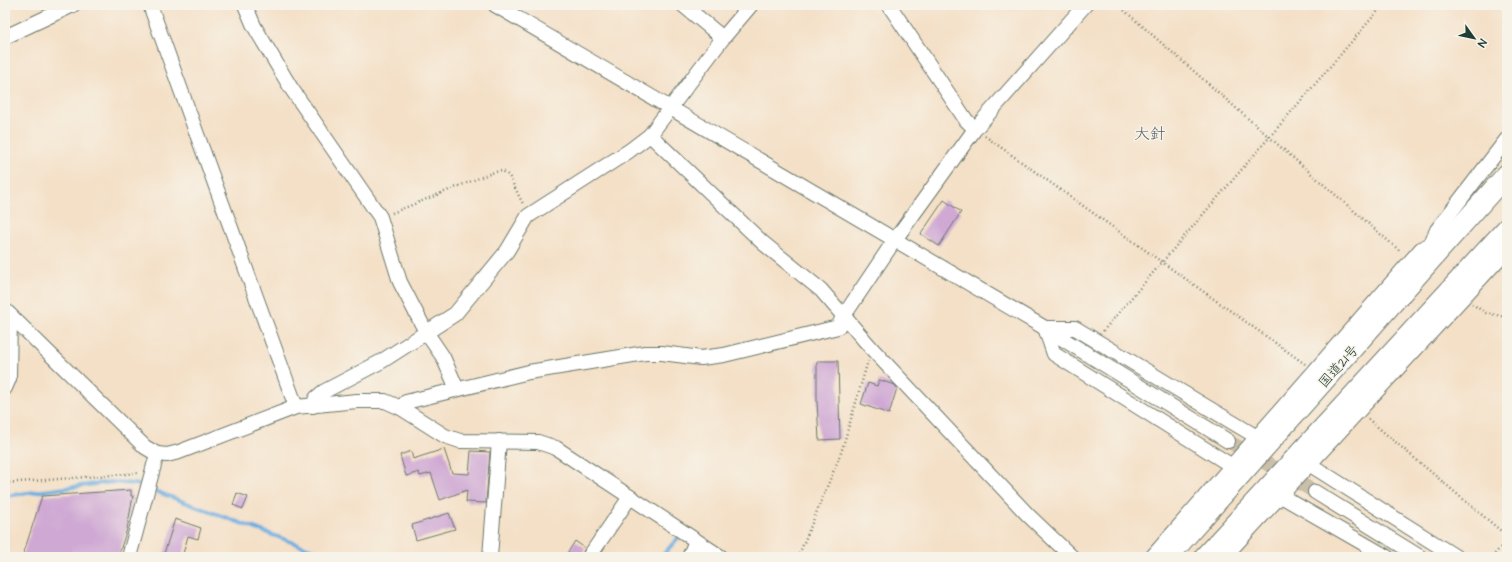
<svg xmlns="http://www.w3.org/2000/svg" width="1512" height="562" font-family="'Architects Daughter','Klee One',sans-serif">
<rect width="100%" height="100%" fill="#f7f3e8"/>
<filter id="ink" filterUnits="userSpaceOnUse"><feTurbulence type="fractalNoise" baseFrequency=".025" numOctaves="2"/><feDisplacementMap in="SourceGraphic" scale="8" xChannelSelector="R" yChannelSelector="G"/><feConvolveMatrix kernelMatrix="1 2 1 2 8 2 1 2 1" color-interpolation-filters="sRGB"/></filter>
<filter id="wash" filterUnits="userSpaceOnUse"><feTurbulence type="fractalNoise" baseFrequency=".012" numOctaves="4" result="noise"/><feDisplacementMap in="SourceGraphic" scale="16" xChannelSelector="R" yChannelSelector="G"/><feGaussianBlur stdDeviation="0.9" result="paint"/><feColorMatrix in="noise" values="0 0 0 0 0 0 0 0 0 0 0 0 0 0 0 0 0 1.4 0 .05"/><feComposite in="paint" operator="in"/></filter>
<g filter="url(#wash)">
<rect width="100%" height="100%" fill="#f4e0c7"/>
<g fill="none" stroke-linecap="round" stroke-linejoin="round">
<g stroke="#6cade0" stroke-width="4">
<path d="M 5,496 L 111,482 L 136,484 L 332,557"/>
<path d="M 661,557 L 678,538"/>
</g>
</g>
<g id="blocks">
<g fill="#cfa9d4">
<path d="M 944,200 L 961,212 L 939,246 L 921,234 Z"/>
<path d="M 817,361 L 838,361 L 840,439 L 819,440 L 817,401 Z"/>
<path d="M 879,380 L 895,385 L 897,388 L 889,414 L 861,404 L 868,383 L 877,386 Z"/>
<path d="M 444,449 L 452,473 L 469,474 L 471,451 L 490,452 L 486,503 L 466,502 L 467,490 L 440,500 L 431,473 L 420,476 L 419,472 L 406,476 L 400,455 L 411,451 L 413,459 Z"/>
<path d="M 131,490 L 131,496 L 133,496 L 127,529 L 118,557 L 28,557 L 23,555 L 42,496 Z"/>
<path d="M 237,493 L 248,497 L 243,509 L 233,505 Z"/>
<path d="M 449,513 L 455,529 L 416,540 L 412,525 Z"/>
<path d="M 175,519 L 201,528 L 198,539 L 188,536 L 182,557 L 163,557 Z"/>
<path d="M 575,541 L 585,548 L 581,557 L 565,557 Z"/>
</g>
</g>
</g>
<g filter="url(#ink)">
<use href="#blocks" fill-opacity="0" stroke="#6a7667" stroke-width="1"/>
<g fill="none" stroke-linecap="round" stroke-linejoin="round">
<path stroke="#c9bfaa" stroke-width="14" stroke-dasharray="14 7" stroke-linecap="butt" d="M 1228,441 L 1315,492"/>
<defs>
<g id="minor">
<path d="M 150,5 L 296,407"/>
<path d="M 245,5 L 254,26 L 291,88 L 380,217 L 400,282 L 426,332 L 443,357 L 457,389"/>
<path d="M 495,5 L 1045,328 L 1228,441"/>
<path d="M 683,5 L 723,38"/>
<path d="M 889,5 L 966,120 L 975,129"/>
<path d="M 5,37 L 73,5"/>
<path d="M 650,135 L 763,243 L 821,290 L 873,350 L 1028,515 L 1072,557"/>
<path d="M 1431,243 L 1437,230 L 1507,139"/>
<path d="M 5,310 L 145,447 L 157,454 L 129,557"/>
<path d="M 5,388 L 9,379 L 10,315"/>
<path d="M 313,406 L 316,398 L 323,392 L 382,361 L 455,314 L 507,251 L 528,216 L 629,151 L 650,135 L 723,38 L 751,5"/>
<path d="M 401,408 L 406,402 L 529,372 L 645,353 L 662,353 L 701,358 L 724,355 L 838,327 L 843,317 L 894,241 L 975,129 L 1085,5"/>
<path d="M 157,454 L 167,455 L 179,452 L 296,407 L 357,401 L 385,401 L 401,408 L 445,436 L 460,441 L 538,442 L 556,448 L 721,557"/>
<path d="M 1309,464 L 1456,557"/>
<path d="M 1232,466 L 1054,354 L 1045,328 L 1075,328 L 1257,437"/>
<path d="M 1315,492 L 1420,557"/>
<path d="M 1281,496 L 1387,557"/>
<path d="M 490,557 L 499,441"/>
<path d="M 589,557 L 630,497"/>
<path d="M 689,557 L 696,541"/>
<path d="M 1152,557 L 1421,249 L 1431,243 L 1445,245"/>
<path d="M 1224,557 L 1507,250"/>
</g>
<g id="highway">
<path d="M 1168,557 L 1507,174"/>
<path d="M 1204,557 L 1507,228"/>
</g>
</defs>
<use href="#minor" stroke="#6a7667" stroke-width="16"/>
<use href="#highway" stroke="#6a7667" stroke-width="22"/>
<g stroke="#6a7667" stroke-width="2.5" stroke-dasharray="1 3" stroke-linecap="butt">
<path d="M 1118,5 L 1401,252"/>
<path d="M 985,136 L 1305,364"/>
<path d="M 392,213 L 494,172 L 503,171 L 509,176 L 523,204"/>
<path d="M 1472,304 L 1486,313 L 1507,317"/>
<path d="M 1103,331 L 1383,5"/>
<path d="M 1368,419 L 1507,536"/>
<path d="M 5,483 L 140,473"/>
<path d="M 798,557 L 841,453 L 868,361"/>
<path d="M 1492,557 L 1507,540"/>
</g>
<use href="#minor" stroke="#fff" stroke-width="14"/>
<use href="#highway" stroke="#fff" stroke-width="20"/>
</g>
</g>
<g text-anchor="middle" stroke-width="3" stroke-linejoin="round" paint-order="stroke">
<g font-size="14" fill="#1f3d34" stroke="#f7f3e8">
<text transform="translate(1338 366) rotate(-48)" y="5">国道21号</text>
</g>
<g font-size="16" fill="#5d636c" stroke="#f7f3e8">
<text x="1150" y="139">大針</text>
</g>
</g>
<rect width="1512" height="562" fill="none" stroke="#f7f3e8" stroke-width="20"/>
<g transform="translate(1474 38) rotate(123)" stroke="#f7f3e8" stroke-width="3" paint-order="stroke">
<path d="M0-3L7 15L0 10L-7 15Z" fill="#1f3d34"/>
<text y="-6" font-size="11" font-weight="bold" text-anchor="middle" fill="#1f3d34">N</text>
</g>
</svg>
